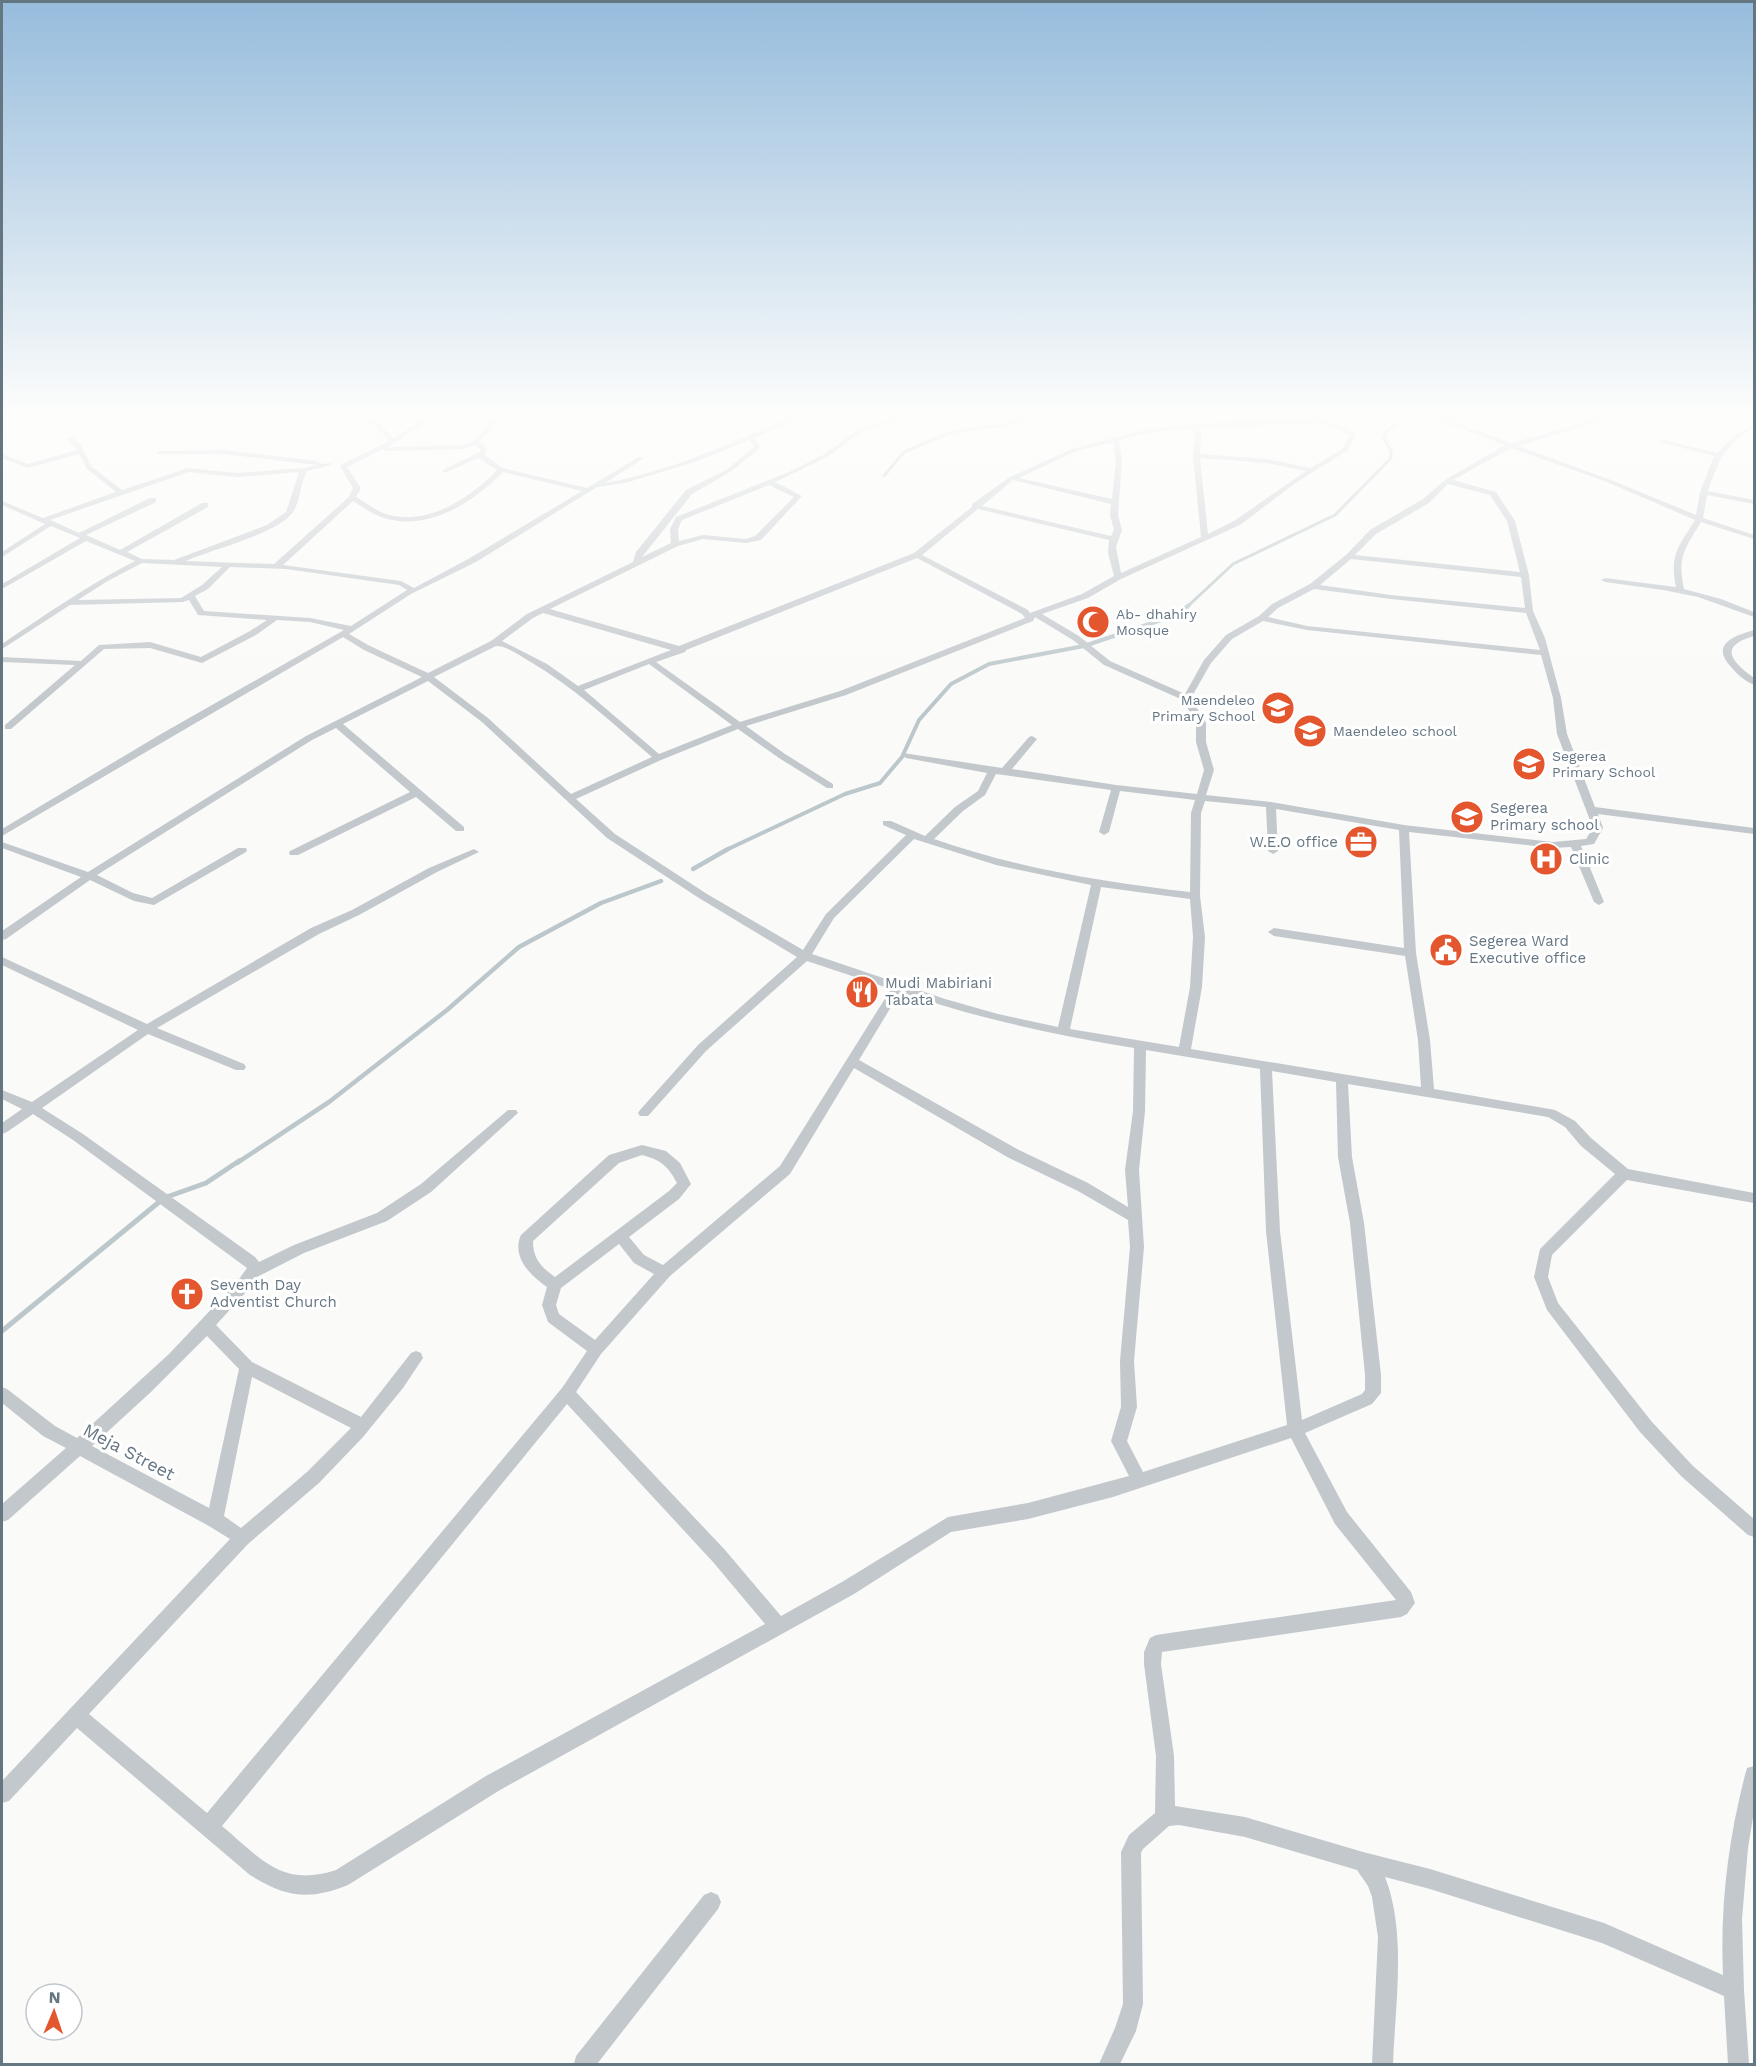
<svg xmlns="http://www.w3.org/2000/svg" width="1756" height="2066" font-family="'Work Sans',sans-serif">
<rect width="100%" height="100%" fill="#fafaf8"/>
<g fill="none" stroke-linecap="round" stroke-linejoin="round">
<g stroke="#bbc7cb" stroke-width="3">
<path d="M 884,476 L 904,452 L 951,432 L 1004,425 L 1050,413"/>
<path d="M 1188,606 L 1233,564 L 1335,515 L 1391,458 L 1391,451 L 1383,437 L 1387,431 L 1400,422 L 1398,413"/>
</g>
<path stroke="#bbc7cb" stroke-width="4" d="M 724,851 L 845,794 L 880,783 L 902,757 L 919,720 L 951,684 L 989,664 L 1084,646 L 1179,614 L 1189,605"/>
<g stroke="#bbc7cb" stroke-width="4.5">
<path d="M 693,869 L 728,849"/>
<path d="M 237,1163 L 329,1102 L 447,1010 L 519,947 L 601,903 L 661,881"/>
</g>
<path stroke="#bbc7cb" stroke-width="5" d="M 2,1331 L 164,1198 L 206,1183 L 239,1161"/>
<g fill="#c3c8cc" fill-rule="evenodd">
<path d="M 334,413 L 345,413 L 378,422 L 394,439 L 431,413 L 439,413 L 388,447 L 462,445 L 474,441 L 498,413 L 505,413 L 480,442 L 486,448 L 486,453 L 484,455 L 503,468 L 587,488 L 639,457 L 644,458 L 605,483 C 674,471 738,440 801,413 L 810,413 L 754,438 L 760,446 L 758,450 L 730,472 L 692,494 L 642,557 L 671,543 L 670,529 L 676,517 L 789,472 L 823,455 L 859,429 L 895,419 L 901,413 L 908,413 L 899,421 L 863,431 L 827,457 L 775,482 L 802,496 L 761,540 L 746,543 L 703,539 L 678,546 L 550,609 L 679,646 L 914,553 L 972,507 L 972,504 L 1010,477 L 1072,449 L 1152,428 L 1240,421 L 1318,419 L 1336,424 L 1356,434 L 1347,451 L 1297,482 L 1240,525 L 1121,579 L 1088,598 L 1042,614 L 1079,636 L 1110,661 L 1185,694 L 1204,660 L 1226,635 L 1259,616 L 1272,604 L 1310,584 L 1346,555 L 1370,530 L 1423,499 L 1445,480 L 1505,445 L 1419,413 L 1429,413 L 1441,418 L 1453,413 L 1462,413 L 1447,420 L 1512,443 L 1618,413 L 1629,413 L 1518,446 L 1611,480 L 1696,515 L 1700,492 L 1714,456 L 1660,442 L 1663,440 L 1717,453 L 1737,434 L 1754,424 L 1754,428 C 1723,447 1720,458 1708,491 L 1754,500 L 1754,504 L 1707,495 L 1703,518 L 1754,535 L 1754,539 L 1701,522 C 1685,549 1677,556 1684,589 L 1721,599 L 1754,612 L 1754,617 L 1698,597 L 1663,590 L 1605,582 L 1601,580 L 1605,578 L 1676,587 C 1669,555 1679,546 1695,520 L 1607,482 L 1511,448 L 1453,480 L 1496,492 L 1515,521 L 1529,575 L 1533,611 L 1545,638 L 1561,698 L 1567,734 L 1595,807 L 1754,828 L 1754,834 L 1598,814 L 1603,828 L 1594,844 L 1581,846 L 1604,902 L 1599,905 L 1594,902 L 1571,847 L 1553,848 L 1409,832 L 1416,953 L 1430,1040 L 1434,1089 L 1555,1110 L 1575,1121 L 1591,1138 L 1628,1169 L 1754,1193 L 1754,1203 L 1627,1180 L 1552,1255 L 1548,1277 L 1558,1303 L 1652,1422 L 1693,1466 L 1754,1519 L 1754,1537 L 1748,1535 L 1681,1476 L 1640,1432 L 1547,1310 L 1534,1277 L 1540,1249 L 1615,1174 L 1581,1146 L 1565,1127 L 1548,1117 L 1348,1084 L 1352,1157 L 1364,1223 L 1381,1375 L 1381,1393 L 1372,1404 L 1305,1433 L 1347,1512 L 1411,1592 L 1415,1603 L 1407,1614 L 1401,1617 L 1162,1652 L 1161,1664 L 1174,1756 L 1175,1806 L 1245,1817 L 1363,1852 L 1430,1869 L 1604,1923 L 1723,1975 C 1720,1906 1728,1841 1745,1775 L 1747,1768 L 1754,1766 L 1754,1811 L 1748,1848 L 1742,1919 L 1744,1990 L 1749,2064 L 1728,2064 L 1724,1996 L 1602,1943 L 1430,1889 L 1385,1877 C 1407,1933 1395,2005 1393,2064 L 1372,2064 L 1378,1937 L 1372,1897 L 1368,1886 L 1357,1870 L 1245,1837 L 1179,1825 L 1169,1826 L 1143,1849 L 1141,1853 L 1143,2004 L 1136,2031 L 1120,2064 L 1099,2064 L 1115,2028 L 1123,2004 L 1121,1852 L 1129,1835 L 1155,1813 L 1156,1756 L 1144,1664 L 1144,1652 L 1150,1638 L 1156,1635 L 1396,1600 L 1335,1524 L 1291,1438 L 1113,1497 L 1028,1519 L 951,1532 L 854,1594 L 500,1790 L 348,1885 C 309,1901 285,1897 250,1875 L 77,1728 L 9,1801 L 2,1803 L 2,1781 L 230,1539 L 209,1526 L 80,1456 L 8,1520 L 2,1522 L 2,1504 L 66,1448 L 43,1436 L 2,1403 L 2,1387 L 7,1389 L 55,1426 L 77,1438 L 169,1354 L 237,1282 L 247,1268 L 73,1140 L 33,1114 L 7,1132 L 2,1134 L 2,1123 L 22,1109 L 2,1099 L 2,1090 L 32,1102 L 138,1030 L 2,965 L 2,957 L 147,1024 L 311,928 L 352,910 L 429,868 L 474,849 L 479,852 L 437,872 L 359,915 L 319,934 L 157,1028 L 244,1064 L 246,1067 L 244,1070 L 236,1070 L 148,1034 L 42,1108 L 83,1134 L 255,1257 L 259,1262 L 294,1245 L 377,1213 L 421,1184 L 508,1110 L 516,1110 L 518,1113 L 431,1192 L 387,1221 L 304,1253 L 257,1277 L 247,1291 L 216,1325 L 252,1362 L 361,1417 L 411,1353 L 416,1351 L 421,1353 L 423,1358 L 403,1388 L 363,1437 L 319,1483 L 248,1544 L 89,1714 L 207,1813 L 562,1388 L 587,1351 L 548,1322 L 542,1305 L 547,1287 C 531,1276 511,1257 521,1235 L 609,1155 L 642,1145 L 666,1151 L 680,1163 L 691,1184 L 679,1199 L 629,1237 L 644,1255 L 663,1265 L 780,1166 L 891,989 L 807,961 L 706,1051 L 648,1116 L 640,1116 L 638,1113 L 640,1110 L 698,1045 L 797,957 L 699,898 L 607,838 L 482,722 L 428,681 L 343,724 L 464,827 L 464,831 L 456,831 L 416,797 L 298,855 L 290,855 L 289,853 L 290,851 L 410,792 L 336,728 L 312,740 L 97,875 L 133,893 L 152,898 L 238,848 L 246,848 L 247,850 L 246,852 L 154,905 L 134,901 L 90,880 L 6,939 L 2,940 L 2,931 L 81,877 L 2,848 L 2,842 L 88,872 L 306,736 L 422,677 L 364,650 L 343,637 L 2,836 L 2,829 L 161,734 L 344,630 L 310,622 L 277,620 L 256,635 L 202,663 L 150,648 L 104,649 L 11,729 L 5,729 L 5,725 L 75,665 L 2,662 L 2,657 L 81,661 L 99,645 L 150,642 L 201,657 L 250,631 L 267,620 L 198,615 L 189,600 L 183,602 L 70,605 L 2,649 L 2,644 C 45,615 88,585 135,561 L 86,541 L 2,589 L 2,584 L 80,538 L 51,526 L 2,557 L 2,552 L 45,524 L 2,505 L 2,501 L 43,518 L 116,492 L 87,469 L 79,454 L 28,468 L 2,458 L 2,454 L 28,464 L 77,450 L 67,438 L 72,437 L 80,444 L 92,467 L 122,490 L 188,468 L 237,473 L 304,468 L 317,465 L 224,454 L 157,454 L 157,452 L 159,451 L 224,450 L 318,461 L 321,464 L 331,463 L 331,465 L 307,471 C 300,484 301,500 293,512 C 279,533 211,550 186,561 L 274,564 L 349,497 L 353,488 L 340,466 L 341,465 L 389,441 L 374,424 ZM 1318,423 L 1332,426 L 1350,436 L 1342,449 L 1311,468 L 1266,459 L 1200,454 L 1201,434 L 1199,428 ZM 1193,429 L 1195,434 L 1193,456 L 1201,537 L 1121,573 L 1116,547 L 1122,530 L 1118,515 L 1122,461 L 1119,440 L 1152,432 ZM 749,440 L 754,446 L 753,448 L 726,470 L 686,490 L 636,552 L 633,562 L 527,614 L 491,641 L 428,673 L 370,646 L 349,634 L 411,594 L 476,562 L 597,487 L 625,483 L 695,462 ZM 1113,442 L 1116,461 L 1112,499 L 1019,478 L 1076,451 ZM 475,445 L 480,449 L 480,452 L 443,470 L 443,472 L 447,472 L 478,458 L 497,470 C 470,498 430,525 389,515 C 377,512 367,503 356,497 L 361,488 L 347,467 L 383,449 L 386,451 L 463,449 ZM 1200,458 L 1266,463 L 1306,471 L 1234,521 L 1208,534 ZM 189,472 L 237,477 L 299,472 L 286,512 L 267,525 L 174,560 L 142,559 L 127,552 L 208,507 L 208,503 L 202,503 L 120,550 L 86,535 L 156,502 L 156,498 L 150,498 L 79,533 L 50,520 ZM 503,472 L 582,491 L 470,558 L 414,588 L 401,581 L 283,565 L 353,501 C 362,507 371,513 381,517 C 426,533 473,503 503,472 ZM 1013,480 L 1111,504 L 1110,515 L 1114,530 L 1111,536 L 982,506 ZM 1448,484 L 1490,495 L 1507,521 L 1520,572 L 1355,555 L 1376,534 L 1429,503 ZM 769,485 L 794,497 L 755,536 L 746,539 L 703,535 L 679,541 L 678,529 L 682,520 ZM 978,509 L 1109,540 L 1108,553 L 1114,576 L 1082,594 L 1030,613 L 1028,610 L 922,555 ZM 917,558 L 1022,614 L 1025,618 L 840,691 L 740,722 L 656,662 L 685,652 L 686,650 ZM 1351,559 L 1521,577 L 1525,608 L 1391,595 L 1320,585 ZM 142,563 L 222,567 L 202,585 L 181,598 L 78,600 L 106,582 ZM 230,567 L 286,569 L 399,585 L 407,590 L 351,626 L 310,618 L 204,611 L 195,596 L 208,589 ZM 1314,589 L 1391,599 L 1526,613 L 1540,650 L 1307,626 L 1268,617 L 1278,608 ZM 543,613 L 671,650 L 578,686 L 547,664 L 502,641 L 533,618 ZM 1035,617 L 1073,640 L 1104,665 L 1183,700 L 1196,723 L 1196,742 L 1204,770 L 1197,794 L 1116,785 L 1012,769 L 1037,739 L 1032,736 L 1029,737 L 1002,768 L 903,753 L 901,755 L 906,758 L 987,773 L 978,791 L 955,807 L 925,836 L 891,821 L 883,821 L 883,825 L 906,835 L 826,914 L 803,950 L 707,894 L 615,834 L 576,799 L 661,760 L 738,729 L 779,758 L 827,788 L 833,788 L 833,784 L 785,754 L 746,726 L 846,695 L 1033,621 ZM 1263,621 L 1307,630 L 1541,655 L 1553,698 L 1557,734 L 1593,828 L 1586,839 L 1553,842 L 1404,825 L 1271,802 L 1206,795 L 1214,770 L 1206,742 L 1206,723 L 1191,698 L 1211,663 L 1232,639 ZM 496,646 C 507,646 519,655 529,661 C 574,687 612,723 652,757 L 571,794 L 488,718 L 434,677 ZM 649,664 L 732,725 L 659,754 L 584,690 ZM 996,774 L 1111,790 L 1099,832 L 1104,835 L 1109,832 L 1120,791 L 1195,800 L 1191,813 L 1190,892 C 1102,882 1017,868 934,839 L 963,811 L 985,795 ZM 1205,801 L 1266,807 L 1268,851 L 1273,854 L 1278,851 L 1276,809 L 1399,830 L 1404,948 L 1274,928 L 1268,932 L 1274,936 L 1405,956 L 1418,1040 L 1421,1087 L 1191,1049 L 1202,987 L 1205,937 L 1200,896 L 1201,813 ZM 914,839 L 996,865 L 1091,885 L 1058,1027 L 998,1014 L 945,999 L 812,954 L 834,918 ZM 1101,887 L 1190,899 L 1193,937 L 1190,987 L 1179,1047 L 1070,1029 ZM 900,992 C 977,1018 1054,1035 1134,1048 L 1133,1111 L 1125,1170 L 1128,1207 L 1088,1183 L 1019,1150 L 859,1060 ZM 1146,1050 L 1260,1069 L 1266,1231 L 1287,1425 L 1143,1472 L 1127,1441 L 1137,1407 L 1134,1361 L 1144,1247 L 1139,1170 L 1145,1111 ZM 854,1068 L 1009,1158 L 1078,1191 L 1128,1220 L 1130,1247 L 1120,1361 L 1121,1407 L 1111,1441 L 1129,1476 L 1028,1503 L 948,1517 L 842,1582 L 781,1616 L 725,1550 L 576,1392 L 601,1354 L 670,1276 L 790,1174 ZM 1272,1071 L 1336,1082 L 1338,1157 L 1350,1223 L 1365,1375 L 1365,1390 L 1362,1394 L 1302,1420 L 1280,1231 ZM 642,1155 C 661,1160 668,1166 677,1183 L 669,1191 L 555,1277 C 541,1267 533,1259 533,1241 L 619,1163 ZM 619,1244 L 634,1263 L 654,1274 L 595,1340 L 559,1314 L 556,1305 L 561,1288 ZM 207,1336 L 239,1369 L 209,1508 L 92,1446 L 152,1391 ZM 252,1377 L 351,1428 L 307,1472 L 241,1528 L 224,1516 ZM 567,1404 L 713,1562 L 765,1624 L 486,1776 L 336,1870 C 282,1888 260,1858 222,1826 Z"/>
<path d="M 1736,413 L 1746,413 L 1754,416 L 1754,420 Z"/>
<path d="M 1754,630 L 1754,636 C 1718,646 1731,661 1754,678 L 1754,685 C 1745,681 1737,674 1731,667 C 1710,644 1734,636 1754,630 Z"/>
<path d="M 711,1892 L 718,1895 L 721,1902 L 718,1909 L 597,2064 L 574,2064 L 576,2056 L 704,1895 Z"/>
</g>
</g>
<linearGradient id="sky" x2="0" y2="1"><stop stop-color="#96bcdc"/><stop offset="0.59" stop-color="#fdfdfc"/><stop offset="1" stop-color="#fdfdfc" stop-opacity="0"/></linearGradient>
<rect width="1756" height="702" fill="url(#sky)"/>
<defs>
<symbol id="mosque-disc" viewBox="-11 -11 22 22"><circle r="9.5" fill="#e4572e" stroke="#fff"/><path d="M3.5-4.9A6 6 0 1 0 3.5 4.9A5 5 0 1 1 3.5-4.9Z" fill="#fff"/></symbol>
<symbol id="school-disc" viewBox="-11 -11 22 22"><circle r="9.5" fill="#e4572e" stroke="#fff"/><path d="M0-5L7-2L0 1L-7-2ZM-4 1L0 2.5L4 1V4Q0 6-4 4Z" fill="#fff"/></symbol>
<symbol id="office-disc" viewBox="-11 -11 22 22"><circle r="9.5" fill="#e4572e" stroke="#fff"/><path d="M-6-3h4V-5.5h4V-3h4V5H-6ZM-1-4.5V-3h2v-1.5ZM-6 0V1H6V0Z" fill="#fff"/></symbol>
<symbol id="hospital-disc" viewBox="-11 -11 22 22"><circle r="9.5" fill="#e4572e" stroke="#fff"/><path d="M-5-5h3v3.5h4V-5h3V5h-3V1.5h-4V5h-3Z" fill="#fff"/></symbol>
<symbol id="civic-disc" viewBox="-11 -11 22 22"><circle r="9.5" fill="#e4572e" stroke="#fff"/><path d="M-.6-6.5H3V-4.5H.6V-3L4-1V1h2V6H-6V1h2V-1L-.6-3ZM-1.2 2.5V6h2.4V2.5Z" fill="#fff"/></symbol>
<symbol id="restaurant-disc" viewBox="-11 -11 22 22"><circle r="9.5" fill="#e4572e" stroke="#fff"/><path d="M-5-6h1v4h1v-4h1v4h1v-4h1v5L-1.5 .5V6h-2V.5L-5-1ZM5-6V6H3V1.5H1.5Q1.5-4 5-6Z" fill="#fff"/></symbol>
<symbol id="church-disc" viewBox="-11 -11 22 22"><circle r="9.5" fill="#e4572e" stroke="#fff"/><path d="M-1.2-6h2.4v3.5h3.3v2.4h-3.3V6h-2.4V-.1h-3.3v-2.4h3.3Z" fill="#fff"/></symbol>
</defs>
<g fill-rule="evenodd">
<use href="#mosque-disc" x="1074" y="603" width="38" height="38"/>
<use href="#school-disc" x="1259" y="689" width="38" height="38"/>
<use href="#school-disc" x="1291" y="712" width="38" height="38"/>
<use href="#school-disc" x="1510" y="745" width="38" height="38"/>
<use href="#school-disc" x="1448" y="798" width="38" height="38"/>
<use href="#office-disc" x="1342" y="823" width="38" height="38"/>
<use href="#hospital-disc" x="1527" y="840" width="38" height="38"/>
<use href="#civic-disc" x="1427" y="931" width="38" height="38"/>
<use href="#restaurant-disc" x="843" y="973" width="38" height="38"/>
<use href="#church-disc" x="168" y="1275" width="38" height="38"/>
</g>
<g text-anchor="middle" stroke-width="6" stroke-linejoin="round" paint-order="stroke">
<g font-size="14" fill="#657683" stroke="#fff" text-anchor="start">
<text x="1116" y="619">Ab- dhahiry<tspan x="1116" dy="16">Mosque</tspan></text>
<text x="1255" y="705" text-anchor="end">Maendeleo<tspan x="1255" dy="16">Primary School</tspan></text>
<text x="1333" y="736">Maendeleo school</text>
<text x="1552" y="761">Segerea<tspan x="1552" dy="16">Primary School</tspan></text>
</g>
<g font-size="15" fill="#657683" stroke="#fff" text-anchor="start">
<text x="1490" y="813">Segerea<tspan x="1490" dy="17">Primary school</tspan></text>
<text x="1338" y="847" text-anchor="end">W.E.O office</text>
<text x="1569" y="864">Clinic</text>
<text x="1469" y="946">Segerea Ward<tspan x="1469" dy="17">Executive office</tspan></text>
<text x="885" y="988">Mudi Mabiriani<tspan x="885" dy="17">Tabata</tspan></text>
<text x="210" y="1290">Seventh Day<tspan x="210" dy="17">Adventist Church</tspan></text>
</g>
<g font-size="18" fill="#657683" stroke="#fff">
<text transform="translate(129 1452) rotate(28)" y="6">Meja Street</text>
</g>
</g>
<rect width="1756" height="2066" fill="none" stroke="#657683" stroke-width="6"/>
<g transform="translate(54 2012) rotate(2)"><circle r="28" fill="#ffffff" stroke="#c1c8cd" stroke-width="1.5"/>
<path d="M0-4.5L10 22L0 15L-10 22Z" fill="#e4572e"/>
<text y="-9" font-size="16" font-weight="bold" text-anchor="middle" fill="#657683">N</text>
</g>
</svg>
